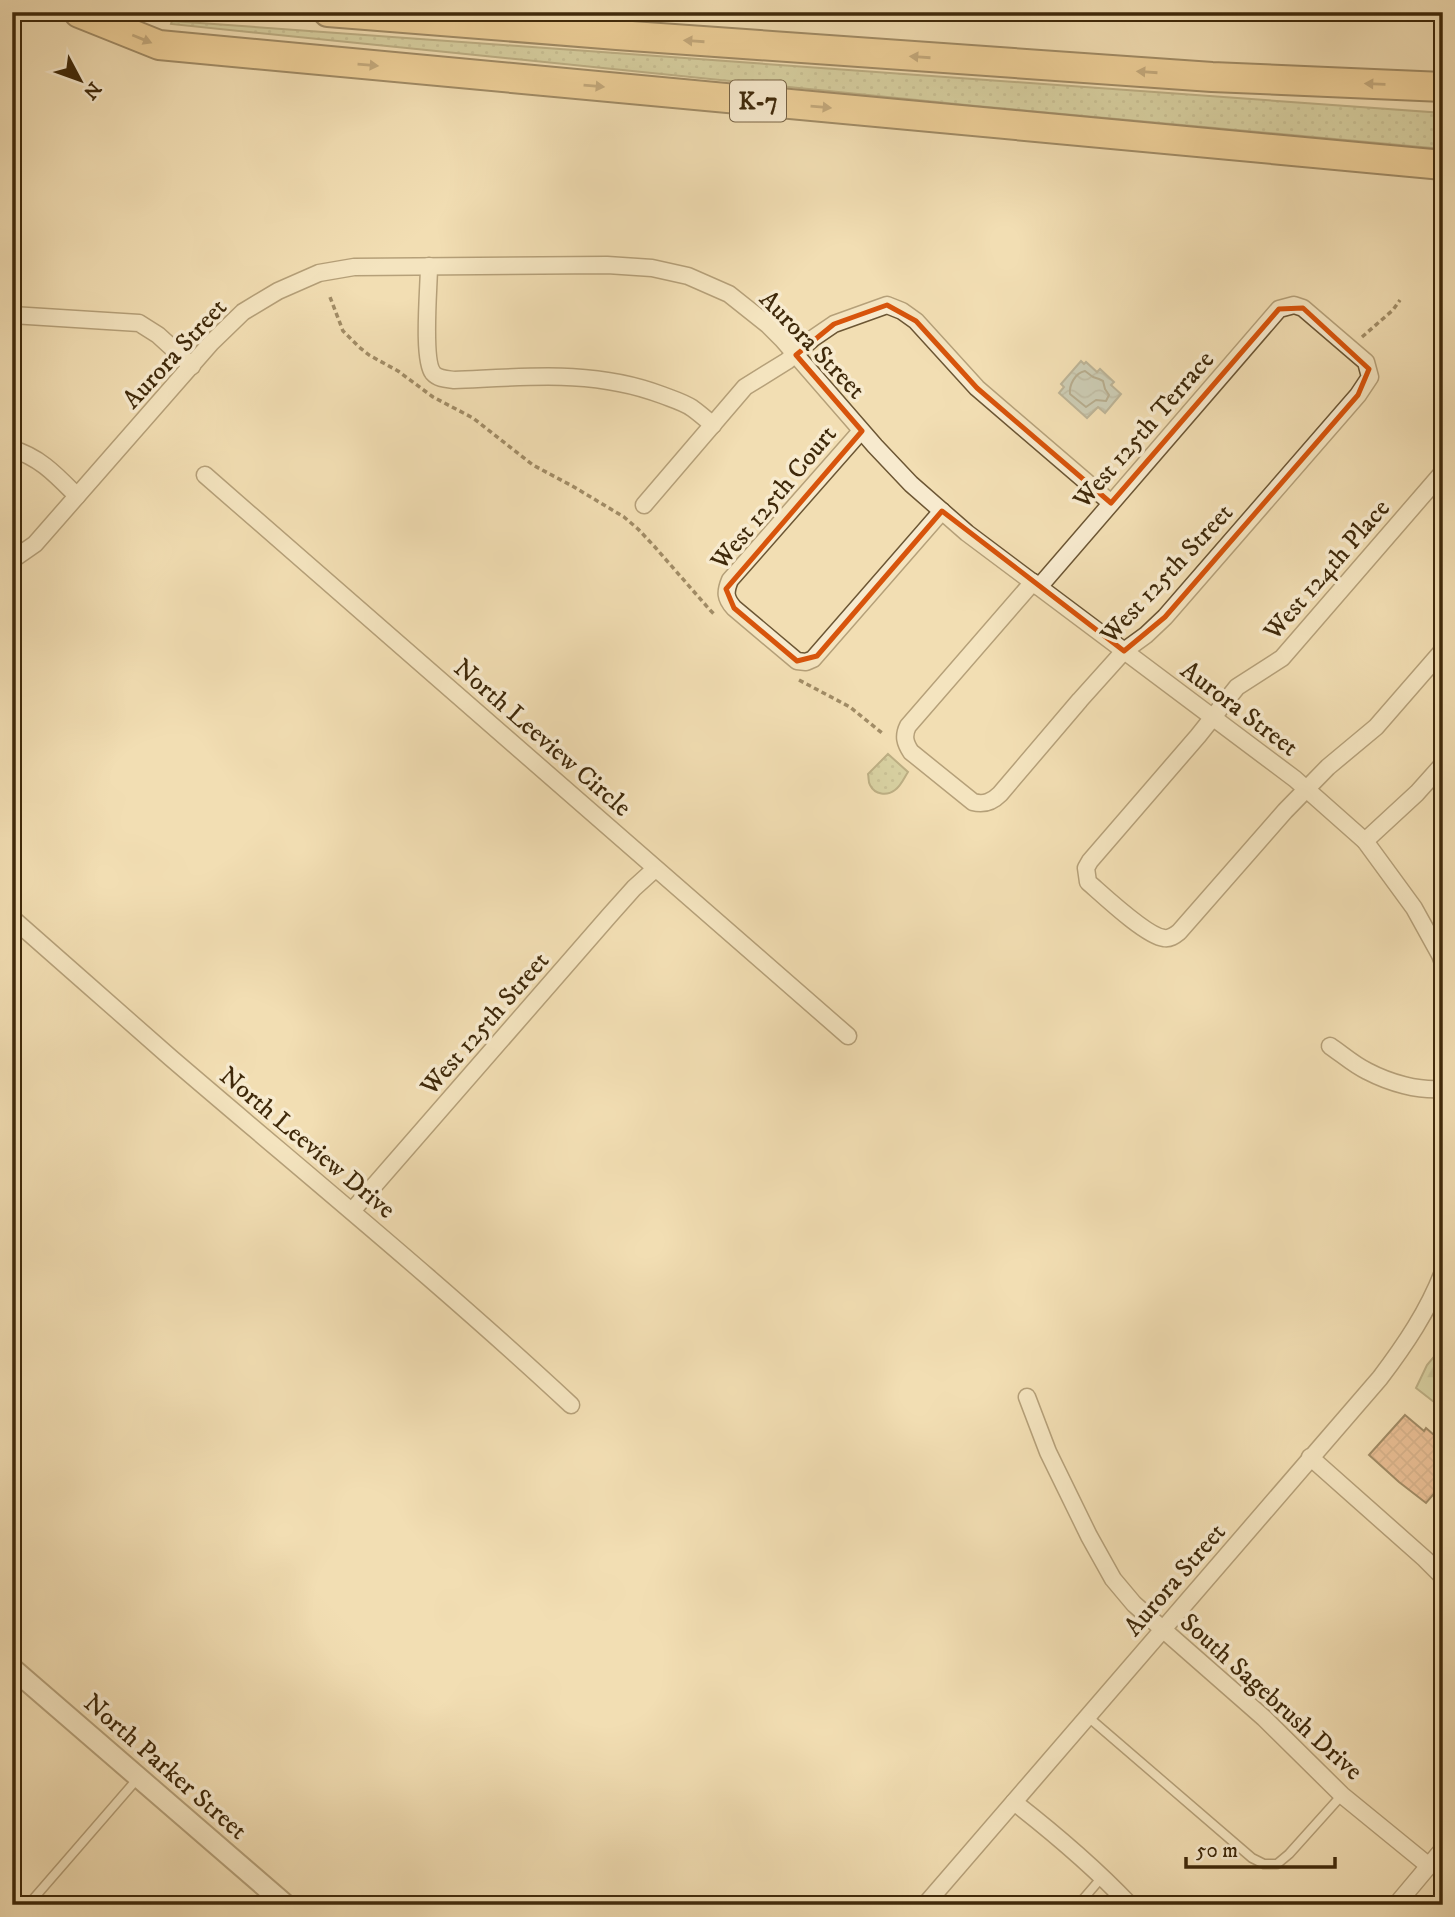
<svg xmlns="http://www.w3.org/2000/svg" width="1455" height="1917" font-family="'IM FELL DW Pica',serif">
<defs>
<pattern id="grass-dots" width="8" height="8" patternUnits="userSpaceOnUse" patternTransform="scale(1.75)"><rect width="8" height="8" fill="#b9c18e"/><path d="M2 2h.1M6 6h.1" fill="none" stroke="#989d72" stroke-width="1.8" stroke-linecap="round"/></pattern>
<pattern id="forest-firs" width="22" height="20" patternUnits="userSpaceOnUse" patternTransform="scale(1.75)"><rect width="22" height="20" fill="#b9c18e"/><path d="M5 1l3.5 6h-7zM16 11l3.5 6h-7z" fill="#989d72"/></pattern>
<pattern id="water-waves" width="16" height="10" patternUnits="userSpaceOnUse" patternTransform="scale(1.75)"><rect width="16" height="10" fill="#a1b9b9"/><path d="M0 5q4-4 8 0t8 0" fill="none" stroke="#859695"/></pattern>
<pattern id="building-cross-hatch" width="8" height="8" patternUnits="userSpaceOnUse" patternTransform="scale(1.75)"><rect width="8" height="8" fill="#e29c74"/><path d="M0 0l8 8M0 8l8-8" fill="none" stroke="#b97f5d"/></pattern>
</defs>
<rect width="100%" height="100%" fill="#f2deb3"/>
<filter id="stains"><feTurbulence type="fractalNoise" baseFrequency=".00286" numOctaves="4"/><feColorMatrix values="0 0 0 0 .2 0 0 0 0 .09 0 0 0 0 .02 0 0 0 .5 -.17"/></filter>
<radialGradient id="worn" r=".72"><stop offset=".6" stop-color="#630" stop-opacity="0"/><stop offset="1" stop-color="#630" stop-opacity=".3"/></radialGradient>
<g fill="url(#grass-dots)" stroke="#7c754c" stroke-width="2">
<path d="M 172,21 L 1443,113 L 1443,149 L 976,106 L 171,24 Z"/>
<path d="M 888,754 L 908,772 C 904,778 901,786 895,790 C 887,796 875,795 870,785 C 868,782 869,778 868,774 Z"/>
</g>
<path fill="url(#forest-firs)" stroke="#7c754c" stroke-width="2" d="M 1443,1346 L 1443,1409 L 1416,1388 L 1427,1365 Z"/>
<path fill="url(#water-waves)" stroke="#7a7f73" stroke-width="2" d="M 1081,361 L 1084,364 L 1086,362 L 1097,372 L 1100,369 L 1114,382 L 1111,385 L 1121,394 L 1105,413 L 1098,407 L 1087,418 L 1059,393 L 1064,387 L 1061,384 Z"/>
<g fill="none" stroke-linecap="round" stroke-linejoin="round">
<path stroke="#707162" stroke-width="2" d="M 1085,371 L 1093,377 L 1099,379 L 1103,381 L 1105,389 L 1109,395 L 1106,401 L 1096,400 L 1086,407 L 1070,394 C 1069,385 1075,373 1085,371 Z"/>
</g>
<path fill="url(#building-cross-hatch)" stroke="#3f290a" stroke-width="2" d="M 1405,1415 L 1424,1431 L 1426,1428 L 1443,1443 L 1443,1476 L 1435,1485 L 1439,1488 L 1426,1503 L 1399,1482 L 1369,1455 Z"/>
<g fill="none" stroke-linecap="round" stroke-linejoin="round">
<defs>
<g id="service">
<path d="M 1087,1716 L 1252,1858 L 1264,1864 L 1277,1864 L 1289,1854 L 1342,1795"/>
<path d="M 28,1905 L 139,1777"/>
<path d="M 1078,1905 L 1103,1876"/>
</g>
<g id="minor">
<path d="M 429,266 C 429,287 422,359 433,373 C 438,379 447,379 454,380 C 525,377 594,369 662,395 C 672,399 683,402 692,408 C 699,413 706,419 713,425"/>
<path d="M 12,315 L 139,323 L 158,335 L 192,366"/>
<path d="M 861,431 L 730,580 C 725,592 725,598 734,608 L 797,661 L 806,662 L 813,659 L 942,511"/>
<path d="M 12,449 C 40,457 57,476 77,496"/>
<path d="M 1443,472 L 1282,658 L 1237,687 L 1198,736 L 1090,861 L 1086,868 L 1088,882 C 1103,895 1146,936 1164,938 C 1170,939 1174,936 1179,932 L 1285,811 L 1328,767 L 1376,727 L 1443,650"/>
<path d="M 205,475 L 848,1036"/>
<path d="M 644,505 L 745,387 L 787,361 L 812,339 L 834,324 L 887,305 L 902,311 L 916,321 L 977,388 L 1111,503"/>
<path d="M 12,560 L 35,544 L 211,343 L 243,312 L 278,291 L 319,273 L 354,267 L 607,265 L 652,268 L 688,276 L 729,294 L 768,325 L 782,339 L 875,446 L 911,484 L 967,533 L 1295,779 L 1365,841 L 1414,908 L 1440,955 L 1443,963"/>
<path d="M 1033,582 L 908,726 C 903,736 905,743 911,752 L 973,802 C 984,805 992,802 1000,794 L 1080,700 L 1124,651 L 1146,635 L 1165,617 L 1358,395 L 1370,377 L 1366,362 L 1303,308 L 1294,305 L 1279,309 L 1039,587"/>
<path d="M 1365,841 L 1417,793 L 1443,764"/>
<path d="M 12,918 C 65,964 118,1012 171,1058 C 305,1173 441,1284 571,1405"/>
<path d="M 1330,1046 C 1342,1054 1354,1065 1367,1071 C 1390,1083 1418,1091 1443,1089"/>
<path d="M 352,1211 L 609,916 L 634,888 L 655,869"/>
<path d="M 1027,1397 L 1048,1452 L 1089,1536 L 1113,1579 L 1134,1604 L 1264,1718 L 1342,1795 L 1429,1866"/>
<path d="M 1310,1457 L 1425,1559 L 1443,1577"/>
<path d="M 1014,1802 C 1055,1834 1094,1867 1130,1905"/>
<path d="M 925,1905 L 1380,1378 C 1405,1345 1428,1311 1443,1272"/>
<path d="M 1396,1905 L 1443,1849"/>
</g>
<path id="tertiary" d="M 12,1668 L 286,1905"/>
<g id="motorway">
<path d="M 328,12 L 617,35 L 1212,77 L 1443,87"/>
<path d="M 79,13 L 159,45 L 1443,165"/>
</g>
</defs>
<use href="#service" stroke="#6c5634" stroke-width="11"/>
<use href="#minor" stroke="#6c5634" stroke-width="19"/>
<use href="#tertiary" stroke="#6c5634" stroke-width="23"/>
<use href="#motorway" stroke="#3f290a" stroke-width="32"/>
<g stroke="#3f290a" stroke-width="3.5" stroke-dasharray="5 3.5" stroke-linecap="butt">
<path d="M 330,297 L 343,331 L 359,347 L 369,355 L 398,371 L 433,397 L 473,418 L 533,465 L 574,487 L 624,517 L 638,529 L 654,546 L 710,610 L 715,615"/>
<path d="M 1362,337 L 1393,310 L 1400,300"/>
<path d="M 799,680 L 850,707 L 882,733"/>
</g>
<use href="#service" stroke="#f7eace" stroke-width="8"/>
<use href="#minor" stroke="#f7eace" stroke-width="16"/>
<use href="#tertiary" stroke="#f7eace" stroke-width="19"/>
<use href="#motorway" stroke="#e9bf7a" stroke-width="28"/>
</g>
<defs><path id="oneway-solid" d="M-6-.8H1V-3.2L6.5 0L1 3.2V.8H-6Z" transform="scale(1.75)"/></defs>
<g fill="#8c6c3c">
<use href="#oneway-solid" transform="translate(142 39) rotate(22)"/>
<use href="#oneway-solid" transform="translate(694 41) rotate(-176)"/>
<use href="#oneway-solid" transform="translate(920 57) rotate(-176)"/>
<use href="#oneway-solid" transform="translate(368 65) rotate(5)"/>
<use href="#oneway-solid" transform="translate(1147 72) rotate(-176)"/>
<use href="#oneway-solid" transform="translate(1375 84) rotate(-178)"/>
<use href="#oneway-solid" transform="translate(594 86) rotate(5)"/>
<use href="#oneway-solid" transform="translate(821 107) rotate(5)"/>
</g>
<path d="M0 0H1455V1917H0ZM 887,305 L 916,321 L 977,388 L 1111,503 L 1279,309 L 1303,308 L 1369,369 L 1358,395 L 1165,617 L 1124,651 L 942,511 L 817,656 L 797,661 L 734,608 L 726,589 L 862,431 L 796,355 L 834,324 Z" fill="#f2deb3" fill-opacity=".55" fill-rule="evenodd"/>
<path fill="none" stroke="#d7540c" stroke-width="5" stroke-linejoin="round" d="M 887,305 L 916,321 L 977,388 L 1111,503 L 1279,309 L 1303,308 L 1369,369 L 1358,395 L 1165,617 L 1124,651 L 942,511 L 817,656 L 797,661 L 734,608 L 726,589 L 862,431 L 796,355 L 834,324 Z"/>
<g text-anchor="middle" stroke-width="7" stroke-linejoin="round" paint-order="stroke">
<rect fill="#f7eace" stroke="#766345" stroke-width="2" x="730" y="80.5" width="56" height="41" rx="5"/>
<g font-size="24" font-weight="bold" fill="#3f290a">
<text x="758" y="109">K-7</text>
</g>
<g font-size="26" fill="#3f290a" stroke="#f7eace">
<text transform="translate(813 344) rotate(46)" y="9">Aurora Street</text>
<text transform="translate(174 353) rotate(-47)" y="9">Aurora Street</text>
<text transform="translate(1143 429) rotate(-49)" y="9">West 125th Terrace</text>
<text transform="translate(773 497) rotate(-50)" y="9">West 125th Court</text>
<text transform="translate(1326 569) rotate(-49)" y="9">West 124th Place</text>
<text transform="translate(1166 573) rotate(-47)" y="9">West 125th Street</text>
<text transform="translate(1240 708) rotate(37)" y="9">Aurora Street</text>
<text transform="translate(543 737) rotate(41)" y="9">North Leeview Circle</text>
<text transform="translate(484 1023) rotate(-49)" y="9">West 125th Street</text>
<text transform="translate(308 1142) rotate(40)" y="9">North Leeview Drive</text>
<text transform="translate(1174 1579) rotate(-49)" y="9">Aurora Street</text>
<text transform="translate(1272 1696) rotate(42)" y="9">South Sagebrush Drive</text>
<text transform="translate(166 1766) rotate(41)" y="9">North Parker Street</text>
</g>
</g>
<rect width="1455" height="1917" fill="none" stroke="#f2deb3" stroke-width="42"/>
<rect x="14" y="14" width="1427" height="1889" fill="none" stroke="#3f290a" stroke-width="3.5"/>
<rect x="21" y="21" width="1413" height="1875" fill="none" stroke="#3f290a" stroke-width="2"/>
<g transform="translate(80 80) rotate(131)" stroke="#f7eace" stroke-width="5" paint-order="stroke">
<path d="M0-5L12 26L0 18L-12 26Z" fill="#3f290a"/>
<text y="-10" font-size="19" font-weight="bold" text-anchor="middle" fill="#3f290a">N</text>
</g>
<path d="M1186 1857v10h149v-10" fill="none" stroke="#3f290a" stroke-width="3.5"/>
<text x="1196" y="1857" font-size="21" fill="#3f290a" stroke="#f7eace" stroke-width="5" paint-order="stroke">50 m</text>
<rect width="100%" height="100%" filter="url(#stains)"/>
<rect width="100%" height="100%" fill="url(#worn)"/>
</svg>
